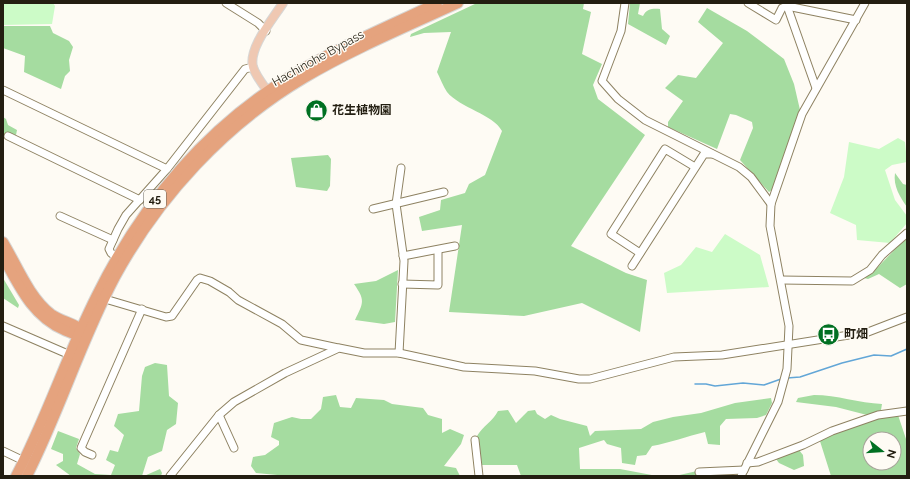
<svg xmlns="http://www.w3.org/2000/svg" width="910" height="479" font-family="Raleway,'Noto Sans JP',sans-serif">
<rect width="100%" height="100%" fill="#fefbf4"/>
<g fill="#ccfbc7">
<path d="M 3,3 L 53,3 L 55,6 L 52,24 L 3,25 Z"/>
<path d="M 898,138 L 905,142 L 907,162 L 892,165 L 885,170 L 895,200 L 907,216 L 907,223 L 890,243 L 857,240 L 856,225 L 830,213 L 844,177 L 849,142 L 879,149 Z"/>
<path d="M 725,234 L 760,255 L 769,287 L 667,293 L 664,273 L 681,265 L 696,247 L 712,252 Z"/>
</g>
<g fill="#a5dca0" fill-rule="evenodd">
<path d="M 477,3 L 584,3 L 583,9 L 591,12 L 582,54 L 602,64 L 593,85 L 598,99 L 645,135 L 571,246 L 626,273 L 647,280 L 640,332 L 582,303 L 524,316 L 449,312 L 462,225 L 422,231 L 419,217 L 440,210 L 441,200 L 465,193 L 469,184 L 485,175 L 502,131 C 493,114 460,108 447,92 C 443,86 440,78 437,72 L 451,32 L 424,33 L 410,37 L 411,34 Z"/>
<path d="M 630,3 L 640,3 L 638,14 L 643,16 C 646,9 653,8 660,9 L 662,29 L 670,36 L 666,45 L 628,24 Z"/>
<path d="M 707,8 L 747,31 L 784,59 L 794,84 L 800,110 L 773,189 L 769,192 L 740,160 L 753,128 L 752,122 L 736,115 L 730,114 L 717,149 L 668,127 L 668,122 L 683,101 L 665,88 L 678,75 L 696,78 L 723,43 L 698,22 Z"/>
<path d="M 50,26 L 53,33 L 69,41 L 73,47 L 69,60 L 70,71 L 65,76 L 61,89 L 24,72 L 25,56 L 3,48 L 3,26 Z"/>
<path d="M 3,117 L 6,119 L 8,125 L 17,130 L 16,135 L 9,133 L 3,136 Z"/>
<path d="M 328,155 L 331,159 L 330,186 L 327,191 L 296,187 L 291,158 Z"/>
<path d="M 895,173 L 903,184 L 907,185 L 907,207 C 900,197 893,186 895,173 Z"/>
<path d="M 907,237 L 907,284 L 900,288 L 879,274 L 868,279 L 864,278 L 875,270 Z"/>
<path d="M 398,270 L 395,322 L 384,324 L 355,320 C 364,302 365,300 354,284 L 376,281 Z"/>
<path d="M 3,278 L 19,305 L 18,308 L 3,298 Z"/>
<path d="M 155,363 L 167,365 L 169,396 L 178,403 L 176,424 L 167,430 L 162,451 L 148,457 L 142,476 L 71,476 L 56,465 L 63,461 L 63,454 L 51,449 L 58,431 L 79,439 L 76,448 L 80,454 L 77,464 L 95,474 L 111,475 L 115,465 L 106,460 L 110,450 L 118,452 L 124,435 L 114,426 L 118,414 L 139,411 L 142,376 L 145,367 Z"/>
<path d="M 336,395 L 340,407 L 351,408 L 356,398 L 384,400 L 392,404 L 423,408 L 428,415 L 442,419 L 442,433 L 450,429 L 464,435 L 461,444 L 444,466 L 456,468 L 460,476 L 288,476 L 256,473 L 251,466 L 253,457 L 265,455 L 279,445 L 279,441 L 271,437 L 274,423 L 292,417 L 301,419 L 311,419 L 321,409 L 323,397 Z"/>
<path d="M 814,395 C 837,395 859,403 882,404 L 881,410 L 867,415 L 836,407 L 796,402 L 798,398 Z"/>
<path d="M 771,398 L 772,403 L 766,415 L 757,418 L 726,419 L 720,426 L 720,445 L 708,444 L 705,432 C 687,436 670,443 652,446 L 646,455 L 637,456 L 635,465 L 622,463 L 621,448 L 607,444 L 604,440 L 579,448 L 580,469 L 620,469 L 657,476 L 521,476 L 517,465 L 482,465 L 477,436 C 483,426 493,421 498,411 L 508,410 L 516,423 L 528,411 L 535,410 L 537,414 L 545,419 L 551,415 L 560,419 L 587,426 L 590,436 L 595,431 L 641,429 L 653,422 L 673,417 L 701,413 L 735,403 Z"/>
<path d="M 898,415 L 907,442 L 907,476 L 831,476 L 819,438 L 879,418 ZM 870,439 L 894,439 L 894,463 L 870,463 Z"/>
<path d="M 799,450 L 803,455 L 804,466 L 794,470 L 779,463 L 776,459 Z"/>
<path d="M 160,469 L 162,473 L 161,476 L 144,476 Z"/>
<path d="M 706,469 L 734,469 L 734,476 L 675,476 Z"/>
</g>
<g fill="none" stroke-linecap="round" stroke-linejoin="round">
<g stroke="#62a6d7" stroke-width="1.5">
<path d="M 787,378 L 800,377 L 842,363 L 874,355 L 891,356 L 907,349"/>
<path d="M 695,384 L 706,384 L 715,386 L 743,383 L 764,385 L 781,379"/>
</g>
<defs>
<g id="minor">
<path d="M 226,3 L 258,23 L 266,31"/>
<path d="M 625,3 L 621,31 L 602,81 L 618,99 L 645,120 L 739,167 L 751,177 L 771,204"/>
<path d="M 748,3 L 776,20 L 782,8 L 787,6 L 856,20"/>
<path d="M 786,3 L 816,88"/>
<path d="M 3,90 L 167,169"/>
<path d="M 8,136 L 140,200"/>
<path d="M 373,209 L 444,192"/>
<path d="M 60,216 L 113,240"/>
<path d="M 640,253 L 611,234 L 665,149 L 695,167"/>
<path d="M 403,256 L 455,246"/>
<path d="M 116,257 L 111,253 L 109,249 L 118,229 L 126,215 L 167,169 L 245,69 L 253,67"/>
<path d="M 632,266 L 704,154 L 712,154"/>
<path d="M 781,280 L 852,281 L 870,270 L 882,255 L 907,233"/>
<path d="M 402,284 L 438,285 L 438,250"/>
<path d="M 105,299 L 166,317 L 172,316 L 197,280 L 200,278 L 210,281 L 229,292 L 238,300 L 282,324 L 301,340 L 338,348"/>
<path d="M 3,326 L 70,355"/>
<path d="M 399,353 L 404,261 L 396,204 L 401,168"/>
<path d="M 219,415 L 234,448"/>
<path d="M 475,440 L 479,476"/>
<path d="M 3,451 L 24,461"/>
<path d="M 92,455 L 85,452 L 81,448 L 142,309"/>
<path d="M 747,463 L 758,462 L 803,445 L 832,431 L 878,415 L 907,411"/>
<path d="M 699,472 L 744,470"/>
<path d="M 170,476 L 219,415 L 234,402 L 285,373 L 339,348 L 364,353 L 399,353 L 464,367 L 535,371 L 579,379 L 590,379 L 674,357 L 722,355 L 868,332 L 907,317"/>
<path d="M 741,476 L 778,402 L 787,369 L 789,326 L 770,226 L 771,204 L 802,114 L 865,3"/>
</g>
<path id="major" d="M 271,96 C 265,87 256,77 253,67 C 248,48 273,19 283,3"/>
<g id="highway">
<path d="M 3,242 C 17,265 29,297 51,314 C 62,322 77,323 86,333"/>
<path d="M 3,257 C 19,286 32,316 64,330 C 71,333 76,336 84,336"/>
<path d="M 16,476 C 47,417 67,354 97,295 C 141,206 204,130 289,77 C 336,48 387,27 437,3"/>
<path d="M 27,476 C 60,411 81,341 115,277 C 159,196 225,125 304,78 C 353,49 406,27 458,3"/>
</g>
</defs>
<use href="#minor" stroke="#8e8262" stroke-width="9"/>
<use href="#major" stroke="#d7d6d4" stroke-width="10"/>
<use href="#highway" stroke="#d7d6d4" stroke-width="12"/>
<use href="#minor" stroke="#fff" stroke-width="7"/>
<use href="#major" stroke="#efc8b2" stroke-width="8"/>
<use href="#highway" stroke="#e5a37e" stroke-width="10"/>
</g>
<defs>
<symbol id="shop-disc" viewBox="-11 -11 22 22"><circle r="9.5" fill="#007022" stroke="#fefbf4"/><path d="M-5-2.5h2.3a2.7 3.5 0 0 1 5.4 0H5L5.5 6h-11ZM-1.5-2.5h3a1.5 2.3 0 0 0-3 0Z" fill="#fff"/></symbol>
<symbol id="bus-disc" viewBox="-11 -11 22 22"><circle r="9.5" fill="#007022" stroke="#fefbf4"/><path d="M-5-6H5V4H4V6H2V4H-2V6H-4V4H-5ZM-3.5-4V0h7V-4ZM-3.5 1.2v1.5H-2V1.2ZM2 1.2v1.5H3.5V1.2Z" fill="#fff"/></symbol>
</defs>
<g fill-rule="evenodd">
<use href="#shop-disc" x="304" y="98" width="25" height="25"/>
<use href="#bus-disc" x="816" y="322" width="25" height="25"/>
</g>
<g text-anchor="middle" stroke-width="3" stroke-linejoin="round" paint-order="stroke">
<rect fill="#fefbf4" stroke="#656055" stroke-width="1" x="144" y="190" width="22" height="18" rx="3"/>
<g font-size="11" font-weight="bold" fill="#231e11">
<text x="155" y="203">45</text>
</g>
<g font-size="12" fill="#231e11" stroke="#fefbf4">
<text transform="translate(318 58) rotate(-29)" y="4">Hachinohe Bypass</text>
</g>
<g font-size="12" font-weight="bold" fill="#231e11" stroke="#fefbf4" text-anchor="start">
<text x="332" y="114">花生植物園</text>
<text x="844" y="338">町畑</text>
</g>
</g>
<rect width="910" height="479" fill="none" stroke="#231e11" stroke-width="8"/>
<g transform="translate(882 451) rotate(107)"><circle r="19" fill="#fefbf4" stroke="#a6a399"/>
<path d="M0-3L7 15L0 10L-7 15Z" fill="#007022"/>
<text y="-6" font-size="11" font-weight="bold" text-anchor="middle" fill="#231e11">N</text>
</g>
</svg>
